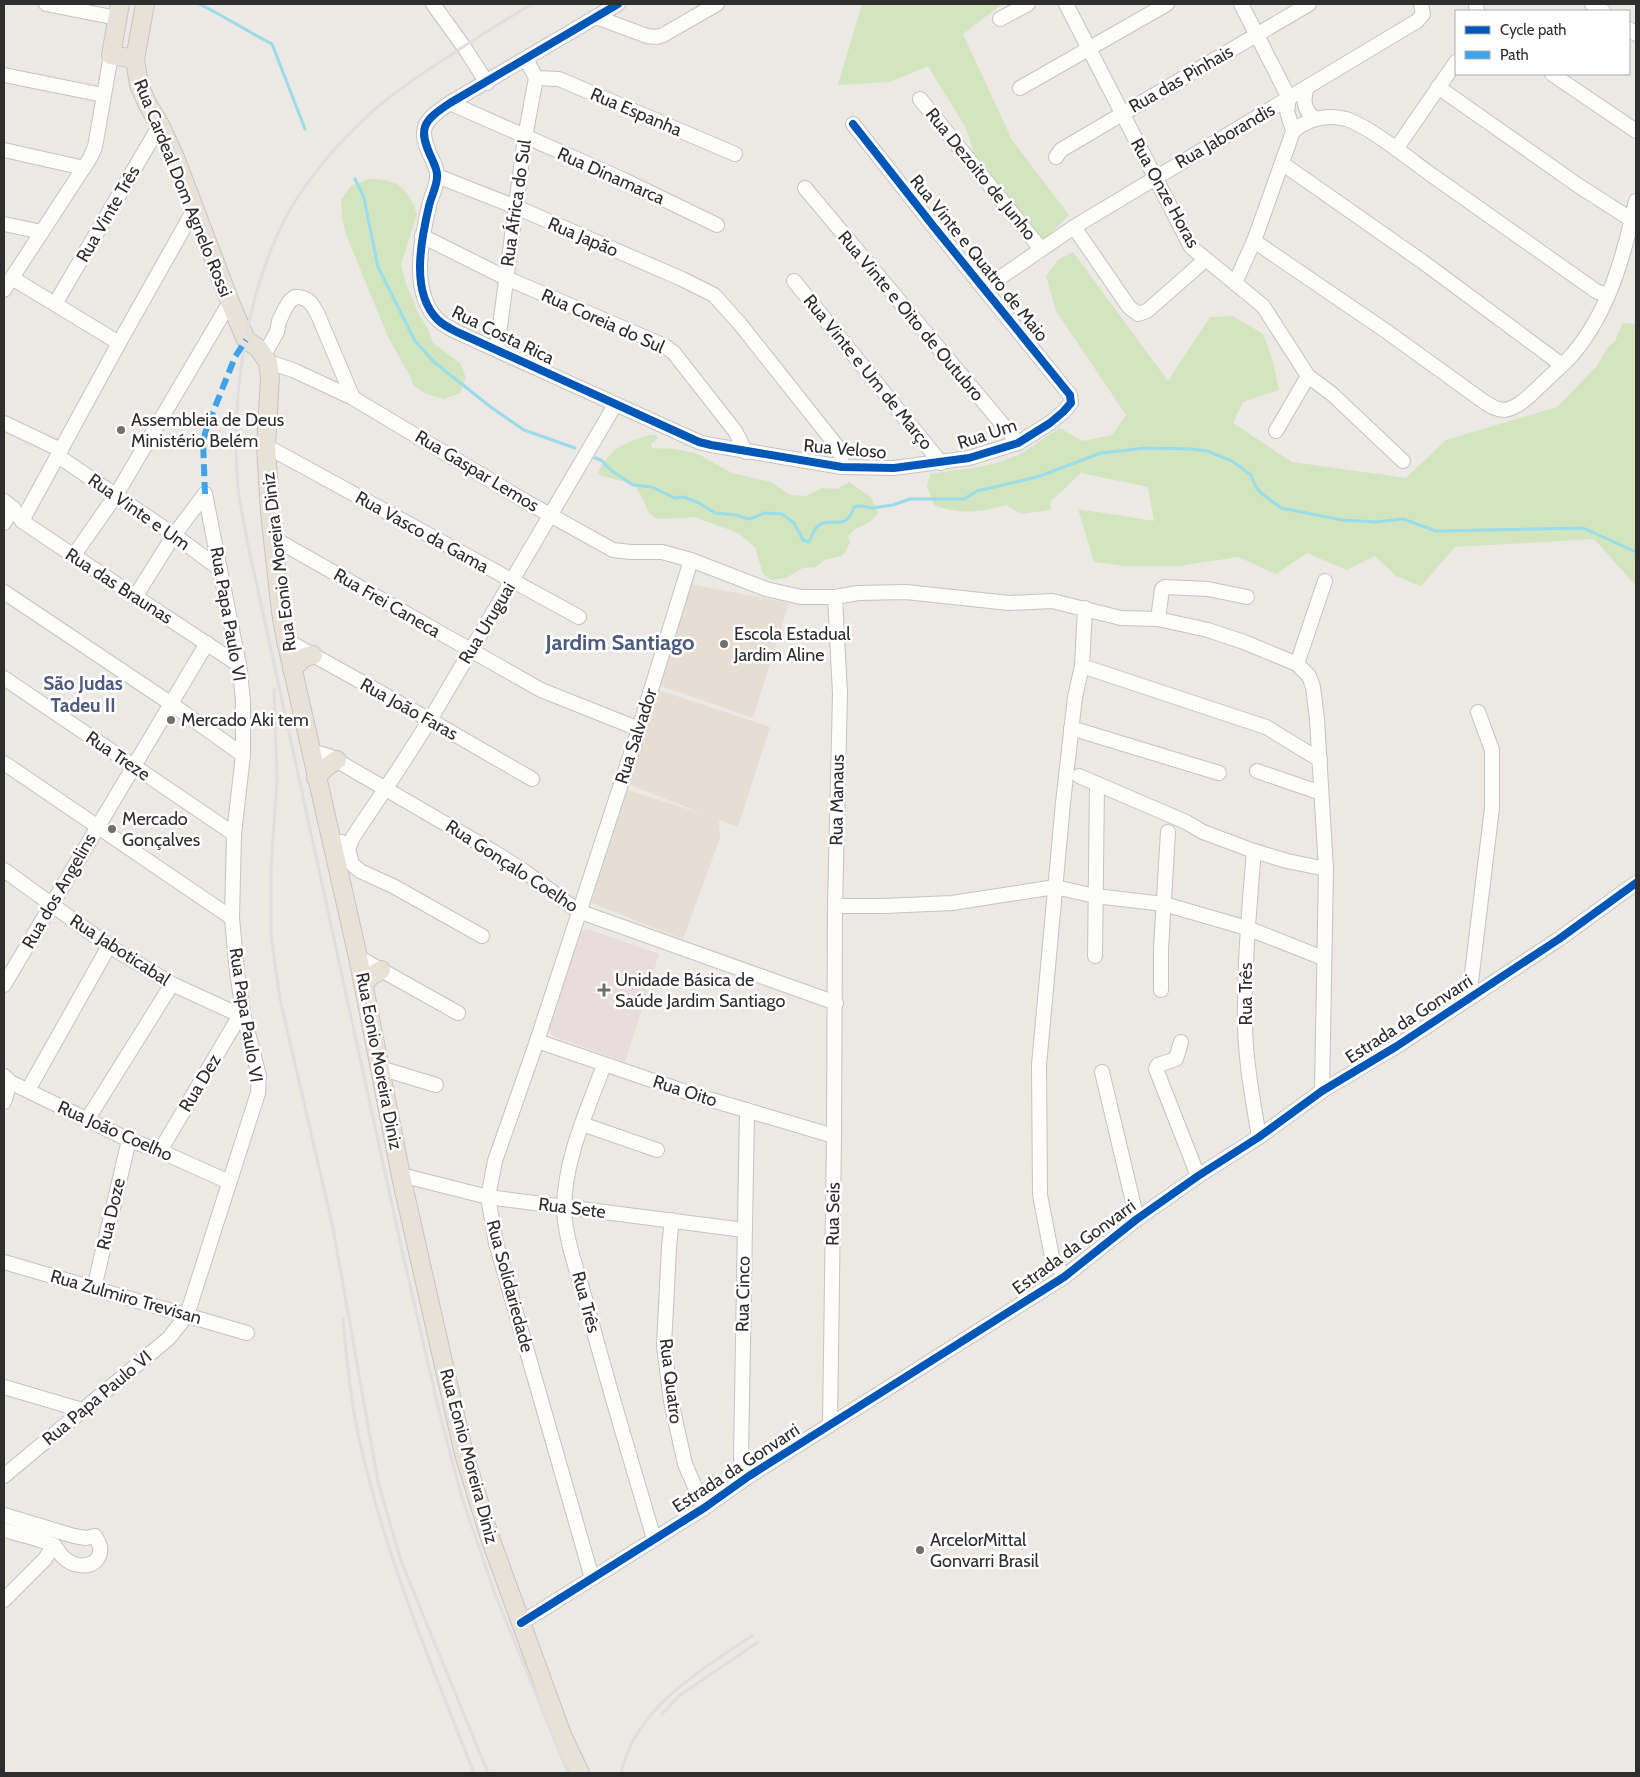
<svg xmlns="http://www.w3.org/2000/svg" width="1640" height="1777" font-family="Cabin,sans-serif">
<rect width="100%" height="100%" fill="#ece8e4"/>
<g fill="#e6ded3">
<path d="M 690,584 L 789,603 L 753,718 L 658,685 Z"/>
<path d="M 658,690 L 770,727 L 738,827 L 719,820 L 720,838 L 683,939 L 591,903 L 624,789 L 706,815 L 628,784 Z"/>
</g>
<path fill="#e8dcdc" d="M 587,929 L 659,954 L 625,1062 L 552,1036 L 548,1027 L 576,933 Z"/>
<g fill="#d2e5be">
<path d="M 862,4 L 1002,4 L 963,34 L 1012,140 L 1069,215 L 1043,241 L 974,153 L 966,128 L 928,66 L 890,82 L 838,85 Z"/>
<path d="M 369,179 C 399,179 407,188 417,214 L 401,264 L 405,281 L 419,315 L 427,327 L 433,343 L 460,363 L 466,378 L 460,393 L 444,399 L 426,394 L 414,386 L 409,374 L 388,337 L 346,234 L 342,217 L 341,200 L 351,186 Z"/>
<path d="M 1073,252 L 1168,381 L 1210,317 L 1233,316 L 1263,334 L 1272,358 L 1279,390 L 1243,402 L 1233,423 L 1292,462 L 1406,478 L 1446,440 L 1557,407 L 1597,366 L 1607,348 L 1615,341 L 1623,323 L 1636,324 L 1636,586 L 1594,539 L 1455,547 L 1421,586 L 1396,576 L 1375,556 L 1347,570 L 1307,553 L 1276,574 L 1238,557 L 1179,566 L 1127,566 L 1094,562 L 1078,509 L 1154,521 L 1148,487 L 1081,473 L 1051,501 L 1050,510 L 1021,514 L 1006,505 C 984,512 956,515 934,505 L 927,486 L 930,474 C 959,469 991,468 1018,455 C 1033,448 1045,436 1060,428 L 1082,441 L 1112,435 L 1126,415 L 1056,311 L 1046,276 L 1058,260 Z"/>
<path d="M 650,435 L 656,435 L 658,438 L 651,444 L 652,448 L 675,449 L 698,454 L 732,473 L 771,482 L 790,495 L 806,496 L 822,488 L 837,489 L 849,482 L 871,497 L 878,513 C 872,522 867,524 858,527 C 854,529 851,534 848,536 L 850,542 L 846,551 L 841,556 L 824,560 L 816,567 L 803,568 L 786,578 L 772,580 L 763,574 L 755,547 L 738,533 L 695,517 L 664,519 L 655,518 L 649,513 L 642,497 L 634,484 L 602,476 L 598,473 C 611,447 624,443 650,435 Z"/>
</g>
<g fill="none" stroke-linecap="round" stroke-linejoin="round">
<g stroke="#9adcea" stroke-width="3">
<path d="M 199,4 C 224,16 247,31 272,44 L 305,129"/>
<path d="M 355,179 L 364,198 L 378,267 L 415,341 L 434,362 L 492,408 L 524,430 L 575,448"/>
<path d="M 595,458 L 601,460 L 612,471 L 633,485 L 652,487 L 675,498 L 684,497 L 699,503 L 715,513 L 736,515 L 749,519 L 755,517 L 764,513 L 782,514 L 794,523 L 803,540 L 809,542 C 811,538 813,531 816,528 C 829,513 845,535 854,507 L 861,506 L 872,508 L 893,505 L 910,499 L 964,499 L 977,491 L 1037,477 L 1101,453 L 1146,448 L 1192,449 L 1207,451 L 1232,461 L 1251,475 L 1256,487 L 1261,493 L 1281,508 L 1342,520 L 1376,522 L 1403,519 L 1436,531 L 1583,528 L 1636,552"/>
</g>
<defs>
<g id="minor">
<path d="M 46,4 L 117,18"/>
<path d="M 433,4 L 464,47 L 487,83"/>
<path d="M 618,4 L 450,103 C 423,121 417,128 432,159 C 434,164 438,171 437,177 C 437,186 431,197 429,206 C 421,240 410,293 438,320 C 443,325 451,329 457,332 L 699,442 L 711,445 L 842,467 L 894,468 L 969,458 L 1018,443 L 1050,423 L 1063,412 L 1071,403 L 1070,395 L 934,227 L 853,124"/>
<path d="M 1066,4 L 1191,247 L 1263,306 L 1308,376 L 1332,394 L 1403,461"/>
<path d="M 1241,4 L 1289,98"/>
<path d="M 1476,4 L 1477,11"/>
<path d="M 1592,4 L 1603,11"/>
<path d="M 596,17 L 647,36 L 656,37 L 663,35 L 717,4"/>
<path d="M 1000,19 L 1028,4"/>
<path d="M 1629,29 L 1636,34"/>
<path d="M 1552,74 L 1636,131"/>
<path d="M 4,75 L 103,95"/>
<path d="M 536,78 L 559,79 L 735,154"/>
<path d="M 1307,87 C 1303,100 1303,109 1314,118"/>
<path d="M 1438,87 L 1579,186 L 1632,220"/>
<path d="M 1020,88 L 1167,4"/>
<path d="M 920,99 L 1041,249"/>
<path d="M 450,103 L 624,180 L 717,225"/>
<path d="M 1293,131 C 1308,119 1326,114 1346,119 C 1368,126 1406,156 1426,171 C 1482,211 1539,251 1596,291 L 1608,296"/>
<path d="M 1396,149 L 1456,62"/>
<path d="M 4,150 L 84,168"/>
<path d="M 1056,157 L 1061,150 L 1309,4"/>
<path d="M 1283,164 L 1423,262 L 1562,365"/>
<path d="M 437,176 L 516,207 L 682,279 L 714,295 L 740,324 L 836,445 L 841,455 L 842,467"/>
<path d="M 805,188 L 1018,443"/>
<path d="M 4,224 L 42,232"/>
<path d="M 1074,227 L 1129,307 L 1138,314 L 1147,311 L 1205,260"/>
<path d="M 422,236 L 506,278 L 665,346 L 674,353 L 735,431 L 746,452"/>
<path d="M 1254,241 L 1386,331 L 1483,401 C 1489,405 1496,410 1504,410 C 1520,408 1533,392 1544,382 C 1553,373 1563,365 1572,355 C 1609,312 1624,255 1636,201"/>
<path d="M 12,278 L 119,343"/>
<path d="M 794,281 L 941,463"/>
<path d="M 1235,283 L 1254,241 L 1290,140 L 1293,131 L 1287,111 L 1289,98"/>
<path d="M 985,288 L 1074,227 L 1417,21 L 1423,14 L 1421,4"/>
<path d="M 4,290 L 90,158 L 95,147 L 111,55"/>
<path d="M 55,304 L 160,125"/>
<path d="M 497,349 L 525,137 L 536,78 L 526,59"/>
<path d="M 264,355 L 277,332 L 279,321 L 285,309 L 289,302 L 295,297 C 308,296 313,305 318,315 L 353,398"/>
<path d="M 268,362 L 293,370 L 353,398 L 525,501 L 613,550 L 631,552 L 662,552 L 691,560 L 766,589 L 801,597 L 835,597 L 858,593 L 906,592 L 1009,603 L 1052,601 L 1121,618 L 1158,619 L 1208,630 L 1244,642 L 1297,664"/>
<path d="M 4,423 L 61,450"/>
<path d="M 1276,431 L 1308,376"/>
<path d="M 266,446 L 579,617"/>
<path d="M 58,456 L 174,535 L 220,569"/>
<path d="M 4,501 L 13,508 L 22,521 L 50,540 L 239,665"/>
<path d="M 22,521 L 119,343 L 195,208"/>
<path d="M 4,523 L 13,508"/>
<path d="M 273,538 L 541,690 L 639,729"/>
<path d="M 74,555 L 116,495 L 230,302"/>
<path d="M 4,592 L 170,703 L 243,755"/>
<path d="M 135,597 L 174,535 L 205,494"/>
<path d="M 1158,619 L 1162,589 L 1165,587 L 1208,589 L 1247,597"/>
<path d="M 286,640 L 430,720 L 532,779"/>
<path d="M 1082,666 L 1266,727 L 1320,760"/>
<path d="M 4,678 L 234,834"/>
<path d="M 1071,728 L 1219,773"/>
<path d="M 310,751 L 329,756 L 494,852 L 524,871 L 578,911 L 836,1003"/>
<path d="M 4,763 L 232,918"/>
<path d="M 1257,771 L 1321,793"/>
<path d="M 1079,776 L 1186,822 L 1203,832 L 1254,851 L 1287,861 L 1326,869"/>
<path d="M 342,842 L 348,849 L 352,864 L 360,871 L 393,886 L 482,936"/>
<path d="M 348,849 L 353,837 L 398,770 L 430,720 L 615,405"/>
<path d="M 1254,851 C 1249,910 1244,968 1245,1027 C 1246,1064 1253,1101 1259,1137"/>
<path d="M 4,870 L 109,946 L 172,984 L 244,1017"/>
<path d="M 835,906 L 884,906 L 952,903 L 1055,887 L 1095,896 L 1164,904 L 1247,928 L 1323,958"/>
<path d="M 1095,956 L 1097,784"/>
<path d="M 358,957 L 458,1013"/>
<path d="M 4,985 L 207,643"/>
<path d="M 1161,990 L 1161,949 L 1168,832"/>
<path d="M 1469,998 L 1492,808 L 1492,750 L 1478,712"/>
<path d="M 537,1041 L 695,1095 L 834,1136"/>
<path d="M 1181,1042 L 1176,1059 L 1158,1065 L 1156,1069 L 1198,1176"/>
<path d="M 604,1065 C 587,1111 565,1158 564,1207 C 564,1235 578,1274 586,1302 C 607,1382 631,1460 654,1539"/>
<path d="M 380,1068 L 436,1085"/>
<path d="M 1102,1072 L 1137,1219"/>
<path d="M 4,1076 L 10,1082 L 129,1140 L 160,1151 L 229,1182"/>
<path d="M 28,1090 L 109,946"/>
<path d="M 1322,1091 L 1326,869 L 1317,719 L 1313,687 L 1309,676 L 1297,664 L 1325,581"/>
<path d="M 4,1102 L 10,1082"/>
<path d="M 747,1110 L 741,1457 L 742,1465 L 749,1476"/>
<path d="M 87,1120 L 172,984"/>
<path d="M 582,1124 L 657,1150"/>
<path d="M 160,1151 L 240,1015"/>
<path d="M 401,1175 L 488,1197 L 744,1230"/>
<path d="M 672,1220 L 669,1247 L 664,1346 L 671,1401 L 685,1464 L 704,1508"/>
<path d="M 4,1262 L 247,1333"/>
<path d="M 1064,1277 L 1052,1257 L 1040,1195 L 1039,1065 L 1063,803 L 1075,697 L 1082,666 L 1085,608"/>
<path d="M 94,1288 L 129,1140"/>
<path d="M 4,1387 L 82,1410"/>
<path d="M 830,1425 L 834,1136 L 835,906 L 840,694 L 835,597"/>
<path d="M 4,1476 L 169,1338 L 187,1315 L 258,1093 L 259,1076 L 244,1017 L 237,972 L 232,918 L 234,834 L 243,755 L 243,700 L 239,665 L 205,494"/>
<path d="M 4,1515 L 74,1536 L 86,1538 L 95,1536 C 99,1543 103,1550 98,1558 C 90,1570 72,1566 63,1557 C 59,1554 57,1547 53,1545 C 44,1540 15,1533 4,1530"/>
<path d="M 592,1578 L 496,1243 L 488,1197 L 495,1161 L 537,1041 L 639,729 L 691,560"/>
<path d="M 4,1600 L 45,1559 L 54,1545"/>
<path d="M 521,1623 L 704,1508 L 749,1476 L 1064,1277 L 1137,1219 L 1198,1176 L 1259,1137 L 1322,1091 L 1397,1046 L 1559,939 L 1636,883"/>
</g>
<g id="major">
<path d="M 120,4 L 111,55 L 135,59"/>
<path d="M 145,4 L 135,59 L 139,85 L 148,105 L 160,125 L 176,160 L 230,302 L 246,340 L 258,348 L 268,362 L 270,377 L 266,446 L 270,512 L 281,612 L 286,640 L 358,957 L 402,1181 L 464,1454 L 490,1538 L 562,1735 L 580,1773"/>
<path d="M 292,669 L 305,657 L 313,655"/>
<path d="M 316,778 L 326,767 L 337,760"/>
<path d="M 364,984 L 371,976 L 381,970"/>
</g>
</defs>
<use href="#minor" stroke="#c5c4c4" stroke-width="16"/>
<use href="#major" stroke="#c6c5c4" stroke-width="20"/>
<use href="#minor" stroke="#fcfcfb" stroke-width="14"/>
<use href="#major" stroke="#e8e2d6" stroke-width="18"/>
<g stroke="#dfdfe0" stroke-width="3">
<path d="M 532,4 C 505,20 478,37 452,54 C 420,75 389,95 361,122 C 334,148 307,180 288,213 C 246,292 230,399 238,488 C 240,505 244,523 247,540 L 401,1246 L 439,1411 L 462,1498 L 495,1594 L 568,1773"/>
<path d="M 274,689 L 277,779 L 271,867 L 271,935 L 280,999 L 333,1228 L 378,1482 L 401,1561 L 488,1773"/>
<path d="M 343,1319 C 347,1363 351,1407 362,1451 C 387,1559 433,1670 474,1773"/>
<path d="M 662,1714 L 679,1696 L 758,1642"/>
<path d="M 621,1773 C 635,1707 702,1670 753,1635"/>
</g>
<path stroke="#3ea3eb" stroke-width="6" stroke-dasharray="12 6" stroke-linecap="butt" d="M 205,494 L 203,441 L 207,427 L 235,357 L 246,340"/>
<defs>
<g id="cycleway">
<path d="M 618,4 L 450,103 C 423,121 417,128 432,159 C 434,164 438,171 437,177 C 437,186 431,197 429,206 C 421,240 410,293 438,320 C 443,325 451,329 457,332 L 699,442 L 711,445 L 842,467 L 894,468 L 969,458 L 1018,443 L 1050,423 L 1063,412 L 1071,403 L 1070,395 L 934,227 L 853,124"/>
<path d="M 521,1623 L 704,1508 L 749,1476 L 1064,1277 L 1137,1219 L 1198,1176 L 1259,1137 L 1322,1091 L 1397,1046 L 1559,939 L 1636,883"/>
</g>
</defs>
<use href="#cycleway" stroke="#fff" stroke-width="11"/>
<use href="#cycleway" stroke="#0057b8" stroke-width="8"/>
</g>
<g fill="#706f6e" stroke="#fff" stroke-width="2">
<circle cx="121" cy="430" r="5"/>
<circle cx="724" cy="644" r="5"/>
<circle cx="171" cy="720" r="5"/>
<circle cx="112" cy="829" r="5"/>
<path d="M601.5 982.5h5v5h5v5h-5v5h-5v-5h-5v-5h5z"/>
<circle cx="920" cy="1550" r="5"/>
</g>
<g text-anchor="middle" stroke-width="5" stroke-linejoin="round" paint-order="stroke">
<g font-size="18" fill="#2e2e2e" stroke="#fff">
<text transform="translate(1181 79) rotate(-30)" y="6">Rua das Pinhais</text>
<text transform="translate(636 112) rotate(23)" y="6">Rua Espanha</text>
<text transform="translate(1225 136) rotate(-30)" y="6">Rua Jaborandis</text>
<text transform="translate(981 174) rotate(51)" y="6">Rua Dezoito de Junho</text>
<text transform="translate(611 176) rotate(24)" y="6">Rua Dinamarca</text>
<text transform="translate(183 188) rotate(68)" y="6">Rua Cardeal Dom Agnelo Rossi</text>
<text transform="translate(1165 193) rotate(61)" y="6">Rua Onze Horas</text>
<text transform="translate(516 203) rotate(-82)" y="6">Rua África do Sul</text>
<text transform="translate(108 214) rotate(-60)" y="6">Rua Vinte Três</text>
<text transform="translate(583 237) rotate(23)" y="6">Rua Japão</text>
<text transform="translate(979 258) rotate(51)" y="6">Rua Vinte e Quatro de Maio</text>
<text transform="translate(911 316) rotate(50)" y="6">Rua Vinte e Oito de Outubro</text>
<text transform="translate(603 321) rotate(24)" y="6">Rua Coreia do Sul</text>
<text transform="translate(503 335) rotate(26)" y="6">Rua Costa Rica</text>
<text transform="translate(868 372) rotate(51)" y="6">Rua Vinte e Um de Março</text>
<text transform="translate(987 434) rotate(-18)" y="6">Rua Um</text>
<text transform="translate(845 449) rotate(5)" y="6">Rua Veloso</text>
<text transform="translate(477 471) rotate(31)" y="6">Rua Gaspar Lemos</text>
<text transform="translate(139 512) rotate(35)" y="6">Rua Vinte e Um</text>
<text transform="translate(422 532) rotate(29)" y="6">Rua Vasco da Gama</text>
<text transform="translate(279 562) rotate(-97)" y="6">Rua Eonio Moreira Diniz</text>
<text transform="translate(119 586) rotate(33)" y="6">Rua das Braunas</text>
<text transform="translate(387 603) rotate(30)" y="6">Rua Frei Caneca</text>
<text transform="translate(228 614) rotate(80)" y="6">Rua Papa Paulo VI</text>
<text transform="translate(487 623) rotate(-59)" y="6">Rua Uruguai</text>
<text transform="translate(409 709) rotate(29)" y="6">Rua João Faras</text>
<text transform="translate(636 736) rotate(-72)" y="6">Rua Salvador</text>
<text transform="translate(118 756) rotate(34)" y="6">Rua Treze</text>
<text transform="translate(837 800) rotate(-89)" y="6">Rua Manaus</text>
<text transform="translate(512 866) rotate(33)" y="6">Rua Gonçalo Coelho</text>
<text transform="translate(59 891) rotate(-60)" y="6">Rua dos Angelins</text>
<text transform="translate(120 950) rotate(33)" y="6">Rua Jaboticabal</text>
<text transform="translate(1246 994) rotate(-90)" y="6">Rua Três</text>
<text transform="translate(246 1015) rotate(81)" y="6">Rua Papa Paulo VI</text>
<text transform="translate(1409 1019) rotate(-33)" y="6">Estrada da Gonvarri</text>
<text transform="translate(379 1061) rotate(79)" y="6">Rua Eonio Moreira Diniz</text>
<text transform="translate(200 1083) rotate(-59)" y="6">Rua Dez</text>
<text transform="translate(685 1091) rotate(18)" y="6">Rua Oito</text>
<text transform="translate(115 1131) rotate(24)" y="6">Rua João Coelho</text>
<text transform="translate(572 1208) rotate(7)" y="6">Rua Sete</text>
<text transform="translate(111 1214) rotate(-77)" y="6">Rua Doze</text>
<text transform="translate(833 1214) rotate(-89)" y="6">Rua Seis</text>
<text transform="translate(1074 1247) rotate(-36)" y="6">Estrada da Gonvarri</text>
<text transform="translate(510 1286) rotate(75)" y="6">Rua Solidariedade</text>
<text transform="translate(743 1294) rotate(-89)" y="6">Rua Cinco</text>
<text transform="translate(126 1297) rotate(16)" y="6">Rua Zulmiro Trevisan</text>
<text transform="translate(586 1302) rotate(75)" y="6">Rua Três</text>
<text transform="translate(671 1381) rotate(83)" y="6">Rua Quatro</text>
<text transform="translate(97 1398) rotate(-40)" y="6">Rua Papa Paulo VI</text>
<text transform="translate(469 1456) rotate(75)" y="6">Rua Eonio Moreira Diniz</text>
<text transform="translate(736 1468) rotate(-33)" y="6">Estrada da Gonvarri</text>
</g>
<g font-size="18" fill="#2e2e2e" stroke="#fff" text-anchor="start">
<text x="131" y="426">Assembleia de Deus<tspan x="131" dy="21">Ministério Belém</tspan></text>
<text x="734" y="640">Escola Estadual<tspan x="734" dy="21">Jardim Aline</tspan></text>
<text x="181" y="726">Mercado Aki tem</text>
<text x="122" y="825">Mercado<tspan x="122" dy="21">Gonçalves</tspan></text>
<text x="615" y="986">Unidade Básica de<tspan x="615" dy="21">Saúde Jardim Santiago</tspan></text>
<text x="930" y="1546">ArcelorMittal<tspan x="930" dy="21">Gonvarri Brasil</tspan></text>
</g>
<g font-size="19" font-weight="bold" fill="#4e5b7f" stroke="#fff">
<text x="83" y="690">São Judas<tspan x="83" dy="22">Tadeu II</tspan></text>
</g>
<g font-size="22" font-weight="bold" fill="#4e5b7f" stroke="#fff">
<text x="620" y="650">Jardim Santiago</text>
</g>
</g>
<rect width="1640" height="1777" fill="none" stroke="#2e2e2e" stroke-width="10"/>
<rect x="1455" y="10" width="175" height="65" fill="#ffffff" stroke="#ababab"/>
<rect x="1465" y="26" width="25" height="8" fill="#0057b8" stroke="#ababab"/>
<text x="1500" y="35" font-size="15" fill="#2e2e2e">Cycle path</text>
<rect x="1465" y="51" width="25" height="8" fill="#3ea3eb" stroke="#ababab"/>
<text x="1500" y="60" font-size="15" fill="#2e2e2e">Path</text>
</svg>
